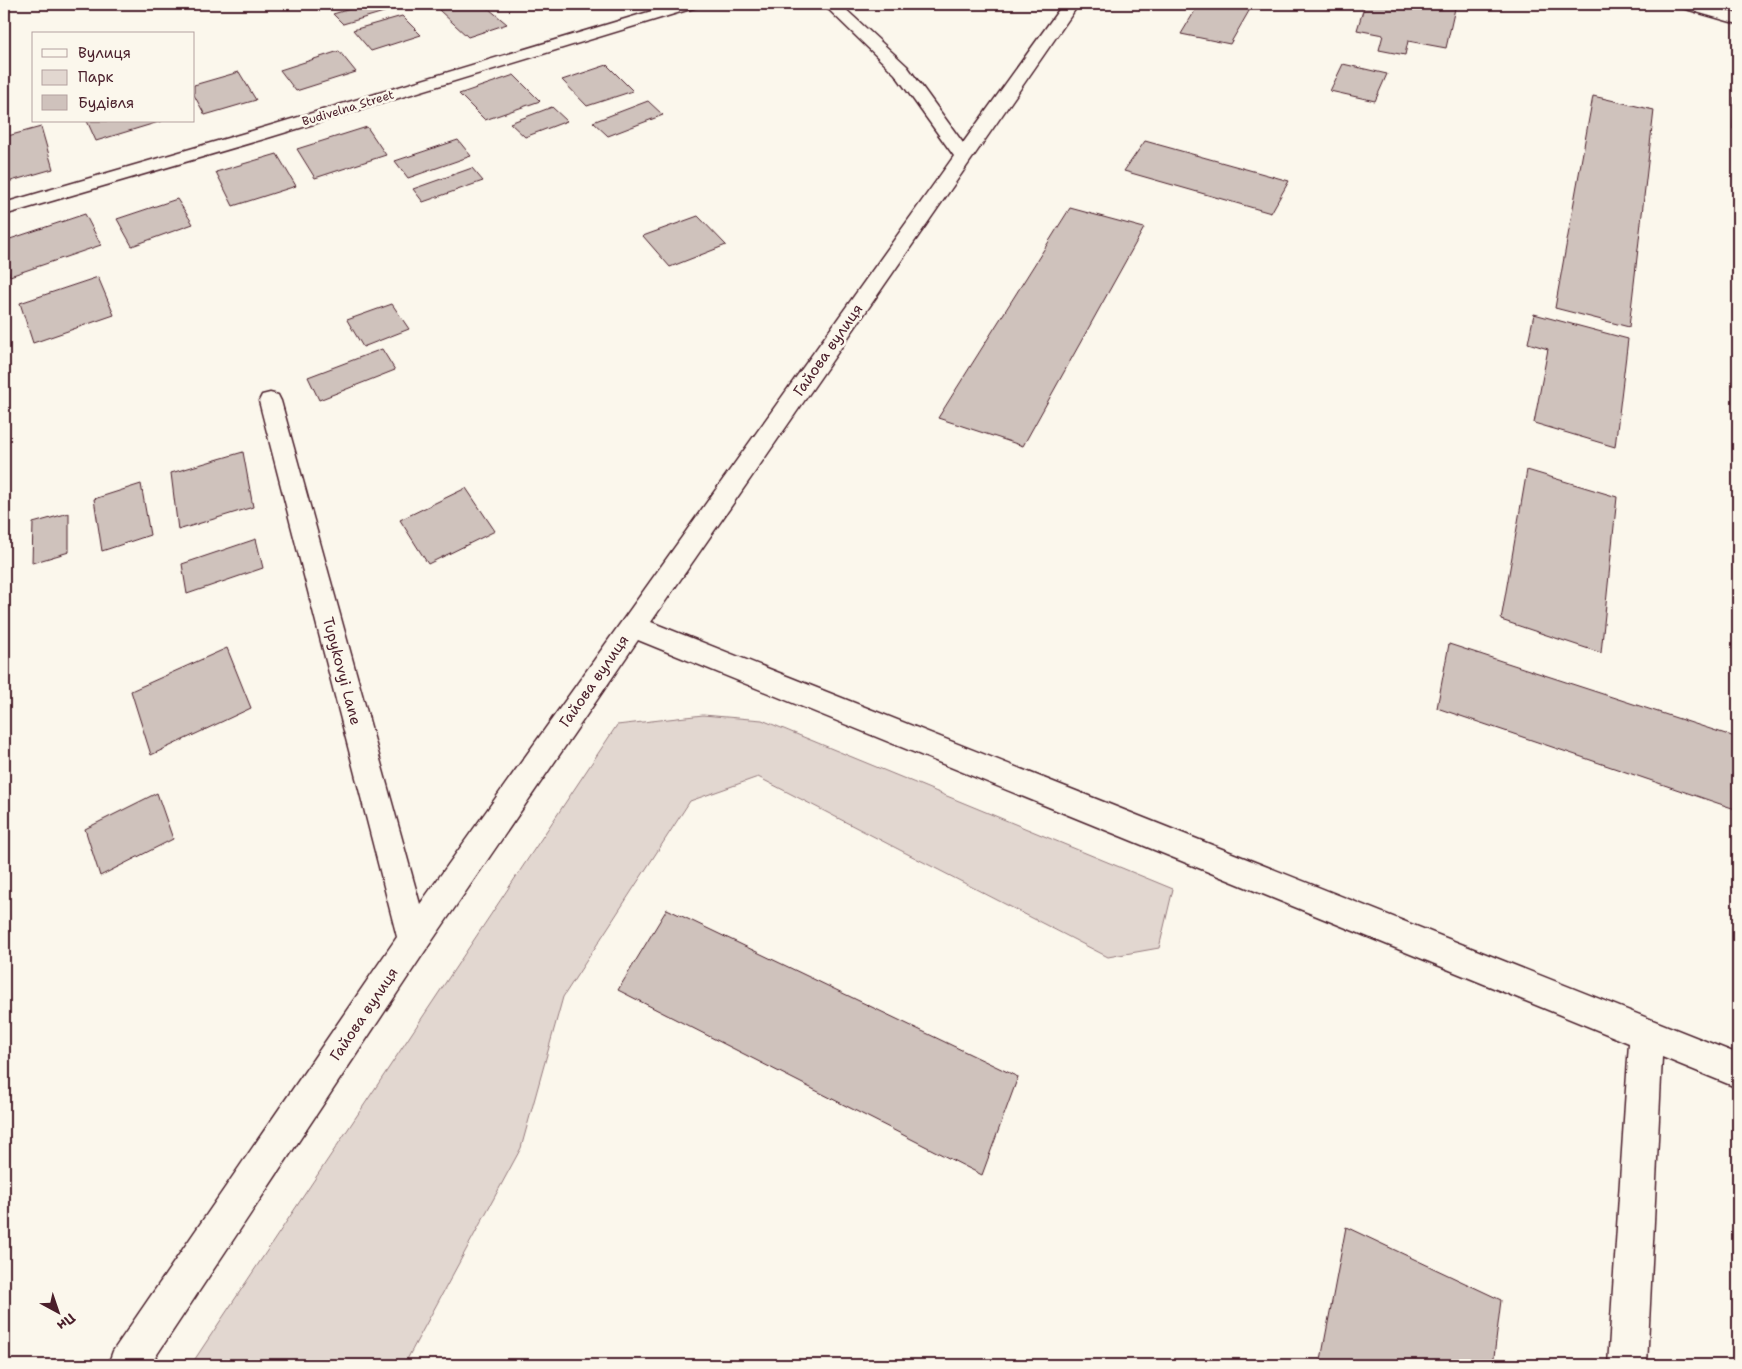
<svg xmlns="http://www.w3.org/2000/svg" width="1742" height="1369" font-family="'Shantell Sans',sans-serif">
<rect width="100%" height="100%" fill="#fbf7ec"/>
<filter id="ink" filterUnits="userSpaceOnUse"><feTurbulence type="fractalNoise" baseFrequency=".02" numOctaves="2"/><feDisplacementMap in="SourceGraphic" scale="10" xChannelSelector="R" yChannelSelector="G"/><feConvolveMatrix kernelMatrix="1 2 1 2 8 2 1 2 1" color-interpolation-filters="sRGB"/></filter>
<g filter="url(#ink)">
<path fill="#e2d7d0" stroke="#967b7e" d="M 703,715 L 762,720 L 1173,889 L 1159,948 L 1108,957 L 758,777 L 690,801 L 563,997 L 521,1148 L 404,1365 L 191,1365 L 617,725 Z"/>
<g fill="#cfc2bc" stroke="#4a1f2b">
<path d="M 367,4 L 411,4 L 343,24 L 333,14 Z"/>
<path d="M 458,4 L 483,4 L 507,24 L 468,37 L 439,10 Z"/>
<path d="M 1199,4 L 1253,4 L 1230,44 L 1181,34 Z"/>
<path d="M 1365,4 L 1456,4 L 1446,48 L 1408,41 L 1405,55 L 1379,50 L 1383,35 L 1357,30 Z"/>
<path d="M 402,16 L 421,35 L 371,51 L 353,30 Z"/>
<path d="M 339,51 L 356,72 L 296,91 L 280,70 Z"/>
<path d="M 1343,64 L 1387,74 L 1375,101 L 1330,91 Z"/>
<path d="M 607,65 L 633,91 L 587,106 L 562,80 Z"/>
<path d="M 239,72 L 256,100 L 205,115 L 194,95 L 194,85 Z"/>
<path d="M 514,75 L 540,101 L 485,120 L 459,94 Z"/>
<path d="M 1593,96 L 1654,110 L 1629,327 L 1555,308 Z"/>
<path d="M 1734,97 L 1738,98 L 1738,130 L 1733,129 Z"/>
<path d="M 648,101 L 663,115 L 608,136 L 593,122 Z"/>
<path d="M 552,107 L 567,121 L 525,137 L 510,123 Z"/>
<path d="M 87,121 L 162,121 L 96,141 Z"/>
<path d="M 41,127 L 53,169 L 4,183 L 4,137 Z"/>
<path d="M 367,127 L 386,155 L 315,178 L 297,149 Z"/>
<path d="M 458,140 L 471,156 L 408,178 L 395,161 Z"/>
<path d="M 1145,141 L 1289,181 L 1271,213 L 1124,171 Z"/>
<path d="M 277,154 L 296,186 L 233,206 L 216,172 Z"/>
<path d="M 472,168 L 483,181 L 423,202 L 413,189 Z"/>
<path d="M 177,199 L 193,224 L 132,246 L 117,219 Z"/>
<path d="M 1070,208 L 1144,228 L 1023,446 L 938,418 Z"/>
<path d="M 85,214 L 101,245 L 10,276 L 4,260 L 4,241 Z"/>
<path d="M 698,216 L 726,245 L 670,267 L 643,236 Z"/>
<path d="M 98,277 L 114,315 L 33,343 L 20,303 Z"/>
<path d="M 392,304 L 409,329 L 363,347 L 347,320 Z"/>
<path d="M 1534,314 L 1628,339 L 1615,447 L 1534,423 L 1548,349 L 1528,343 Z"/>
<path d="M 382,349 L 395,370 L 319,400 L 308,377 Z"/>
<path d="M 243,452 L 253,507 L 178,530 L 171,473 Z"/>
<path d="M 1527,470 L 1617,497 L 1601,653 L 1501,620 Z"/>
<path d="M 141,484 L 150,535 L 102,551 L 94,499 Z"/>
<path d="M 466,488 L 495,531 L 428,564 L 400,520 Z"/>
<path d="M 69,513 L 69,552 L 32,563 L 33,523 Z"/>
<path d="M 256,539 L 263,568 L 187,594 L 182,564 Z"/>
<path d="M 1449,644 L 1738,738 L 1738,810 L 1437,708 Z"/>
<path d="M 227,648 L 251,708 L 151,755 L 131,691 Z"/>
<path d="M 157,793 L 173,839 L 100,876 L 85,829 Z"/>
<path d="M 667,909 L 1018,1077 L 982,1175 L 618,990 Z"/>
<path d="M 1346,1227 L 1501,1300 L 1493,1365 L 1320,1365 Z"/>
</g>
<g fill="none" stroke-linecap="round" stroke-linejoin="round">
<defs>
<g id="minor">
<path d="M 675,4 L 699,4 L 697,7 L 264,139 L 4,215 L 4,203 L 252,131 Z"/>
<path d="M 823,4 L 840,4 L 907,66 L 963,143 L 1063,4 L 1079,4 L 651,622 L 1738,1054 L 1738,1088 L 1662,1057 L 1647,1365 L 1608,1365 L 1629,1043 L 638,640 L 425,951 L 150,1365 L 108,1365 L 113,1351 L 397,937 L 259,401 L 262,395 L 270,393 L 278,395 L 281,401 L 420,904 L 954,156 L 895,74 Z"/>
<path d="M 1677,4 L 1702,4 L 1738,14 L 1738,24 L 1679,7 Z"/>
</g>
</defs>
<use href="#minor" stroke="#4a1f2b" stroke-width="3"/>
<use href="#minor" fill="#fbf7ec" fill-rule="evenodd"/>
</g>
</g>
<g text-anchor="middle" stroke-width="5" stroke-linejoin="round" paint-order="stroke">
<g font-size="12" fill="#4a1f2b" stroke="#fbf7ec">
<text transform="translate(348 108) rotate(-17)" y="4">Budivelna Street</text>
</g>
<g font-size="15" fill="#4a1f2b" stroke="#fbf7ec">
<text transform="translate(828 350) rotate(-55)" y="5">Гайова вулиця</text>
<text transform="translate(342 671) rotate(75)" y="5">Tupykovyi Lane</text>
<text transform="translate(594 681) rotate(-55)" y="5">Гайова вулиця</text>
<text transform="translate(364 1014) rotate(-56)" y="5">Гайова вулиця</text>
</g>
</g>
<rect width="1742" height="1369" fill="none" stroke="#fbf7ec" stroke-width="20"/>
<rect x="10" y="10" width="1722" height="1349" fill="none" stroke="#4a1f2b" stroke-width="2" filter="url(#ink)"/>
<rect x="32" y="32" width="162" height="90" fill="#fbf7ec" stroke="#b4a19f"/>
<rect x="42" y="49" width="25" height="8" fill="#fbf7ec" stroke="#b4a19f"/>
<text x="78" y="58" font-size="15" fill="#4a1f2b">Вулиця</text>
<rect x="42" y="70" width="25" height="15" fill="#e2d7d0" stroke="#b4a19f"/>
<text x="78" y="82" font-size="15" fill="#4a1f2b">Парк</text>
<rect x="42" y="95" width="25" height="15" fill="#cfc2bc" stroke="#b4a19f"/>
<text x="78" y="108" font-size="15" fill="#4a1f2b">Будівля</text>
<g transform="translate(58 1312) rotate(140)" stroke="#fbf7ec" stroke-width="4" paint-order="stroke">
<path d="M0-4L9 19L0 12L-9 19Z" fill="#4a1f2b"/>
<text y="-8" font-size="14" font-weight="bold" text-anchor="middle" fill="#4a1f2b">Пн</text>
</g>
</svg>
